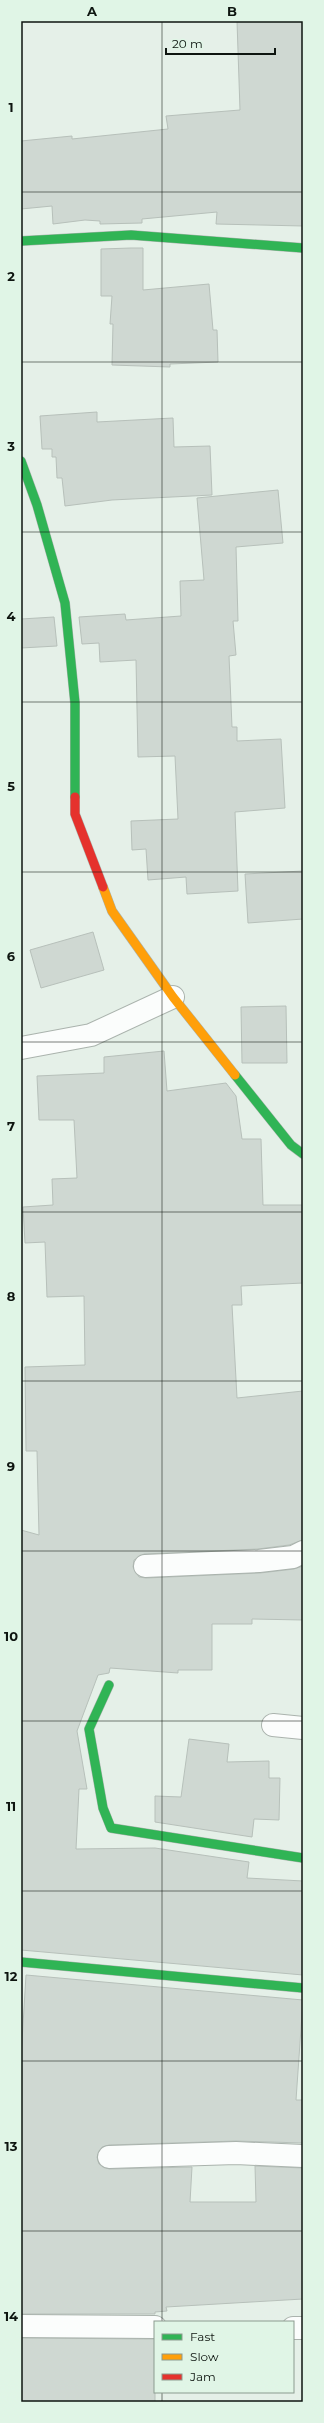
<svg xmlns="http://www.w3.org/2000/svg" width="324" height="2423" font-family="Montserrat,sans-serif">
<rect width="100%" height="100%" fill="#e5f0e8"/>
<g fill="#cfd8d2" stroke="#b7c0ba">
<path d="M 237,21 L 303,21 L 303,226 L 216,224 L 217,212 L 142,219 L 142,223 L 100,224 L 100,221 L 85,220 L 53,224 L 52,206 L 21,209 L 21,141 L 72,136 L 72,139 L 168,129 L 166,116 L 240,110 Z"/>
<path d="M 131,248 L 143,248 L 143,290 L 209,284 L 213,330 L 217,330 L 218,362 L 170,364 L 170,367 L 112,365 L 113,324 L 110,324 L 112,296 L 101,296 L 101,249 Z"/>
<path d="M 97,412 L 97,422 L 173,418 L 174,447 L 210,446 L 212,495 L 112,500 L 65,506 L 62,478 L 57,478 L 56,457 L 52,457 L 52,449 L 42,449 L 40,416 Z"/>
<path d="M 278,490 L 283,543 L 236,547 L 238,621 L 233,621 L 236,655 L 229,656 L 232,727 L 237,727 L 237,741 L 281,739 L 285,808 L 235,812 L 238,891 L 187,894 L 186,877 L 148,880 L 146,849 L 132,850 L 131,821 L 178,819 L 175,756 L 138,757 L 136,660 L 100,662 L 99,643 L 82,644 L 79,617 L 125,614 L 126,620 L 181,616 L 180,581 L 204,580 L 197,498 Z"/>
<path d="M 54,617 L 57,646 L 21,648 L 21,619 Z"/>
<path d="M 303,871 L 303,919 L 248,923 L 245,874 Z"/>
<path d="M 93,932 L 104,970 L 41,988 L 30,950 Z"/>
<path d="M 286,1006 L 287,1063 L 242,1063 L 241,1007 Z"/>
<path d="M 164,1051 L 167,1091 L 226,1083 L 236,1096 L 242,1139 L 261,1139 L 263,1205 L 303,1205 L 303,1283 L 241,1286 L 242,1305 L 232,1305 L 237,1398 L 303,1391 L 303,1540 L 289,1545 L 258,1549 L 144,1554 L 134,1560 L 133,1567 L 139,1577 L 146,1578 L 260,1573 L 294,1569 L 303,1566 L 303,1620 L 252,1619 L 252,1624 L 212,1624 L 212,1670 L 178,1670 L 178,1673 L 110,1668 L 109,1673 L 98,1675 L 77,1731 L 87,1789 L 79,1789 L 76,1849 L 155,1848 L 249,1862 L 247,1878 L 303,1881 L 303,1975 L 21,1950 L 21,1530 L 39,1535 L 37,1451 L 26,1451 L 25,1367 L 85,1365 L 84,1296 L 47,1297 L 45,1242 L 25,1243 L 23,1207 L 53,1205 L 52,1179 L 77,1178 L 74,1120 L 39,1120 L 37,1076 L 104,1073 L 104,1057 Z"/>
<path d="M 189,1739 L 229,1744 L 227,1762 L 269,1761 L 269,1778 L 280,1778 L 279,1820 L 254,1819 L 252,1837 L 155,1822 L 155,1796 L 181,1797 Z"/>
<path d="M 26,1975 L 303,2000 L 296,2100 L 303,2100 L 303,2143 L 236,2141 L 109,2145 L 102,2147 L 97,2157 L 99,2164 L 109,2169 L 192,2167 L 190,2202 L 256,2202 L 255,2166 L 303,2168 L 303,2299 L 166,2307 L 167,2311 L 155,2312 L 155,2314 L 21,2314 L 21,2058 Z"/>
<path d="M 21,2338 L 155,2339 L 155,2402 L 21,2402 Z"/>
</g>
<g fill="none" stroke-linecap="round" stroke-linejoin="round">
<defs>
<g id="street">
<path d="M 21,1048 L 91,1035 L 173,997"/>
<path d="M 145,1566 L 259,1561 L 293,1557 L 303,1552"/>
<path d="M 273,1725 L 303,1728"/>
<path d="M 109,2157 L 236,2153 L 303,2156"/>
<path d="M 21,2326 L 155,2327"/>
<path d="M 293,2328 L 303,2328"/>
</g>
<g id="fast">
<path d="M 21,241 L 131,235 L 303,248"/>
<path d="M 21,461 L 37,505 L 65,603 L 75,703 L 75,797"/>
<path d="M 235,1075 L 291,1145 L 303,1154"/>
<path d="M 109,1685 L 89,1729 L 103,1808 L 111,1828 L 303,1858"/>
<path d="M 21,1962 L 303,1988"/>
</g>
<path id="slow" d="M 103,887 L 112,911 L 173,997 L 235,1075"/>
<path id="jam" d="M 75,797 L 75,814 L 103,887"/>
</defs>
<use href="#street" stroke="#aab3ad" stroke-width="24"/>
<use href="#fast" stroke="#aab3ad" stroke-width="10"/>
<use href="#slow" stroke="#aab3ad" stroke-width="10"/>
<use href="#jam" stroke="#aab3ad" stroke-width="10"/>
<use href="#street" stroke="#fbfdfc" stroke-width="22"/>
<use href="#fast" stroke="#30b455" stroke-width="9"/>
<use href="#slow" stroke="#ff9f0a" stroke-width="9"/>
<use href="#jam" stroke="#e5322d" stroke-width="9"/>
</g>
<path fill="none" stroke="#0e1510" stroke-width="1" stroke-opacity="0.55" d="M 162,21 L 162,2322M 21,192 L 303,192M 21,362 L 303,362M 21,532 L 303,532M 21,702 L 303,702M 21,872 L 303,872M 21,1042 L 303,1042M 21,1212 L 303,1212M 21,1381 L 303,1381M 21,1551 L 303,1551M 21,1721 L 303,1721M 21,1891 L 303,1891M 21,2061 L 303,2061M 21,2231 L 303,2231M 162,2392 L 162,2402"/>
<rect width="324" height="2423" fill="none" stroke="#e0f5e6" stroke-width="44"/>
<rect x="154" y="2321" width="140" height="72" fill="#e0f5e6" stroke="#8c9b90"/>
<rect x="162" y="2334" width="20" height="6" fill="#30b455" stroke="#8c9b90"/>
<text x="190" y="2341" font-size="12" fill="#0e1510">Fast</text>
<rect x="162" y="2354" width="20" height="6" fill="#ff9f0a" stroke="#8c9b90"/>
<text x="190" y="2361" font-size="12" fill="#0e1510">Slow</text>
<rect x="162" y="2374" width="20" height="6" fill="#e5322d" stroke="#8c9b90"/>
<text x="190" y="2381" font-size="12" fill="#0e1510">Jam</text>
<path d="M166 48v6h109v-6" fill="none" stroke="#0e1510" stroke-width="2"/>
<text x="172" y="48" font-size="12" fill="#0e1510" stroke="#e0f5e6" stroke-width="3" paint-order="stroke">20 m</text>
<rect x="22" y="22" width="280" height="2379" fill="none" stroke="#0e1510" stroke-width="1.5"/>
<g font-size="13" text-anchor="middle" font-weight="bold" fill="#0e1510">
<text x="92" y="16">A</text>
<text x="232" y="16">B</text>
<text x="11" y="112">1</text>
<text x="11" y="281">2</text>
<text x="11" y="451">3</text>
<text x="11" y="621">4</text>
<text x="11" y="791">5</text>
<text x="11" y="961">6</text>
<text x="11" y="1131">7</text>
<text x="11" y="1301">8</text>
<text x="11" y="1471">9</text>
<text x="11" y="1641">10</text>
<text x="11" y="1811">11</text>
<text x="11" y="1981">12</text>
<text x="11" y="2151">13</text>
<text x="11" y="2321">14</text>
</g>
</svg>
